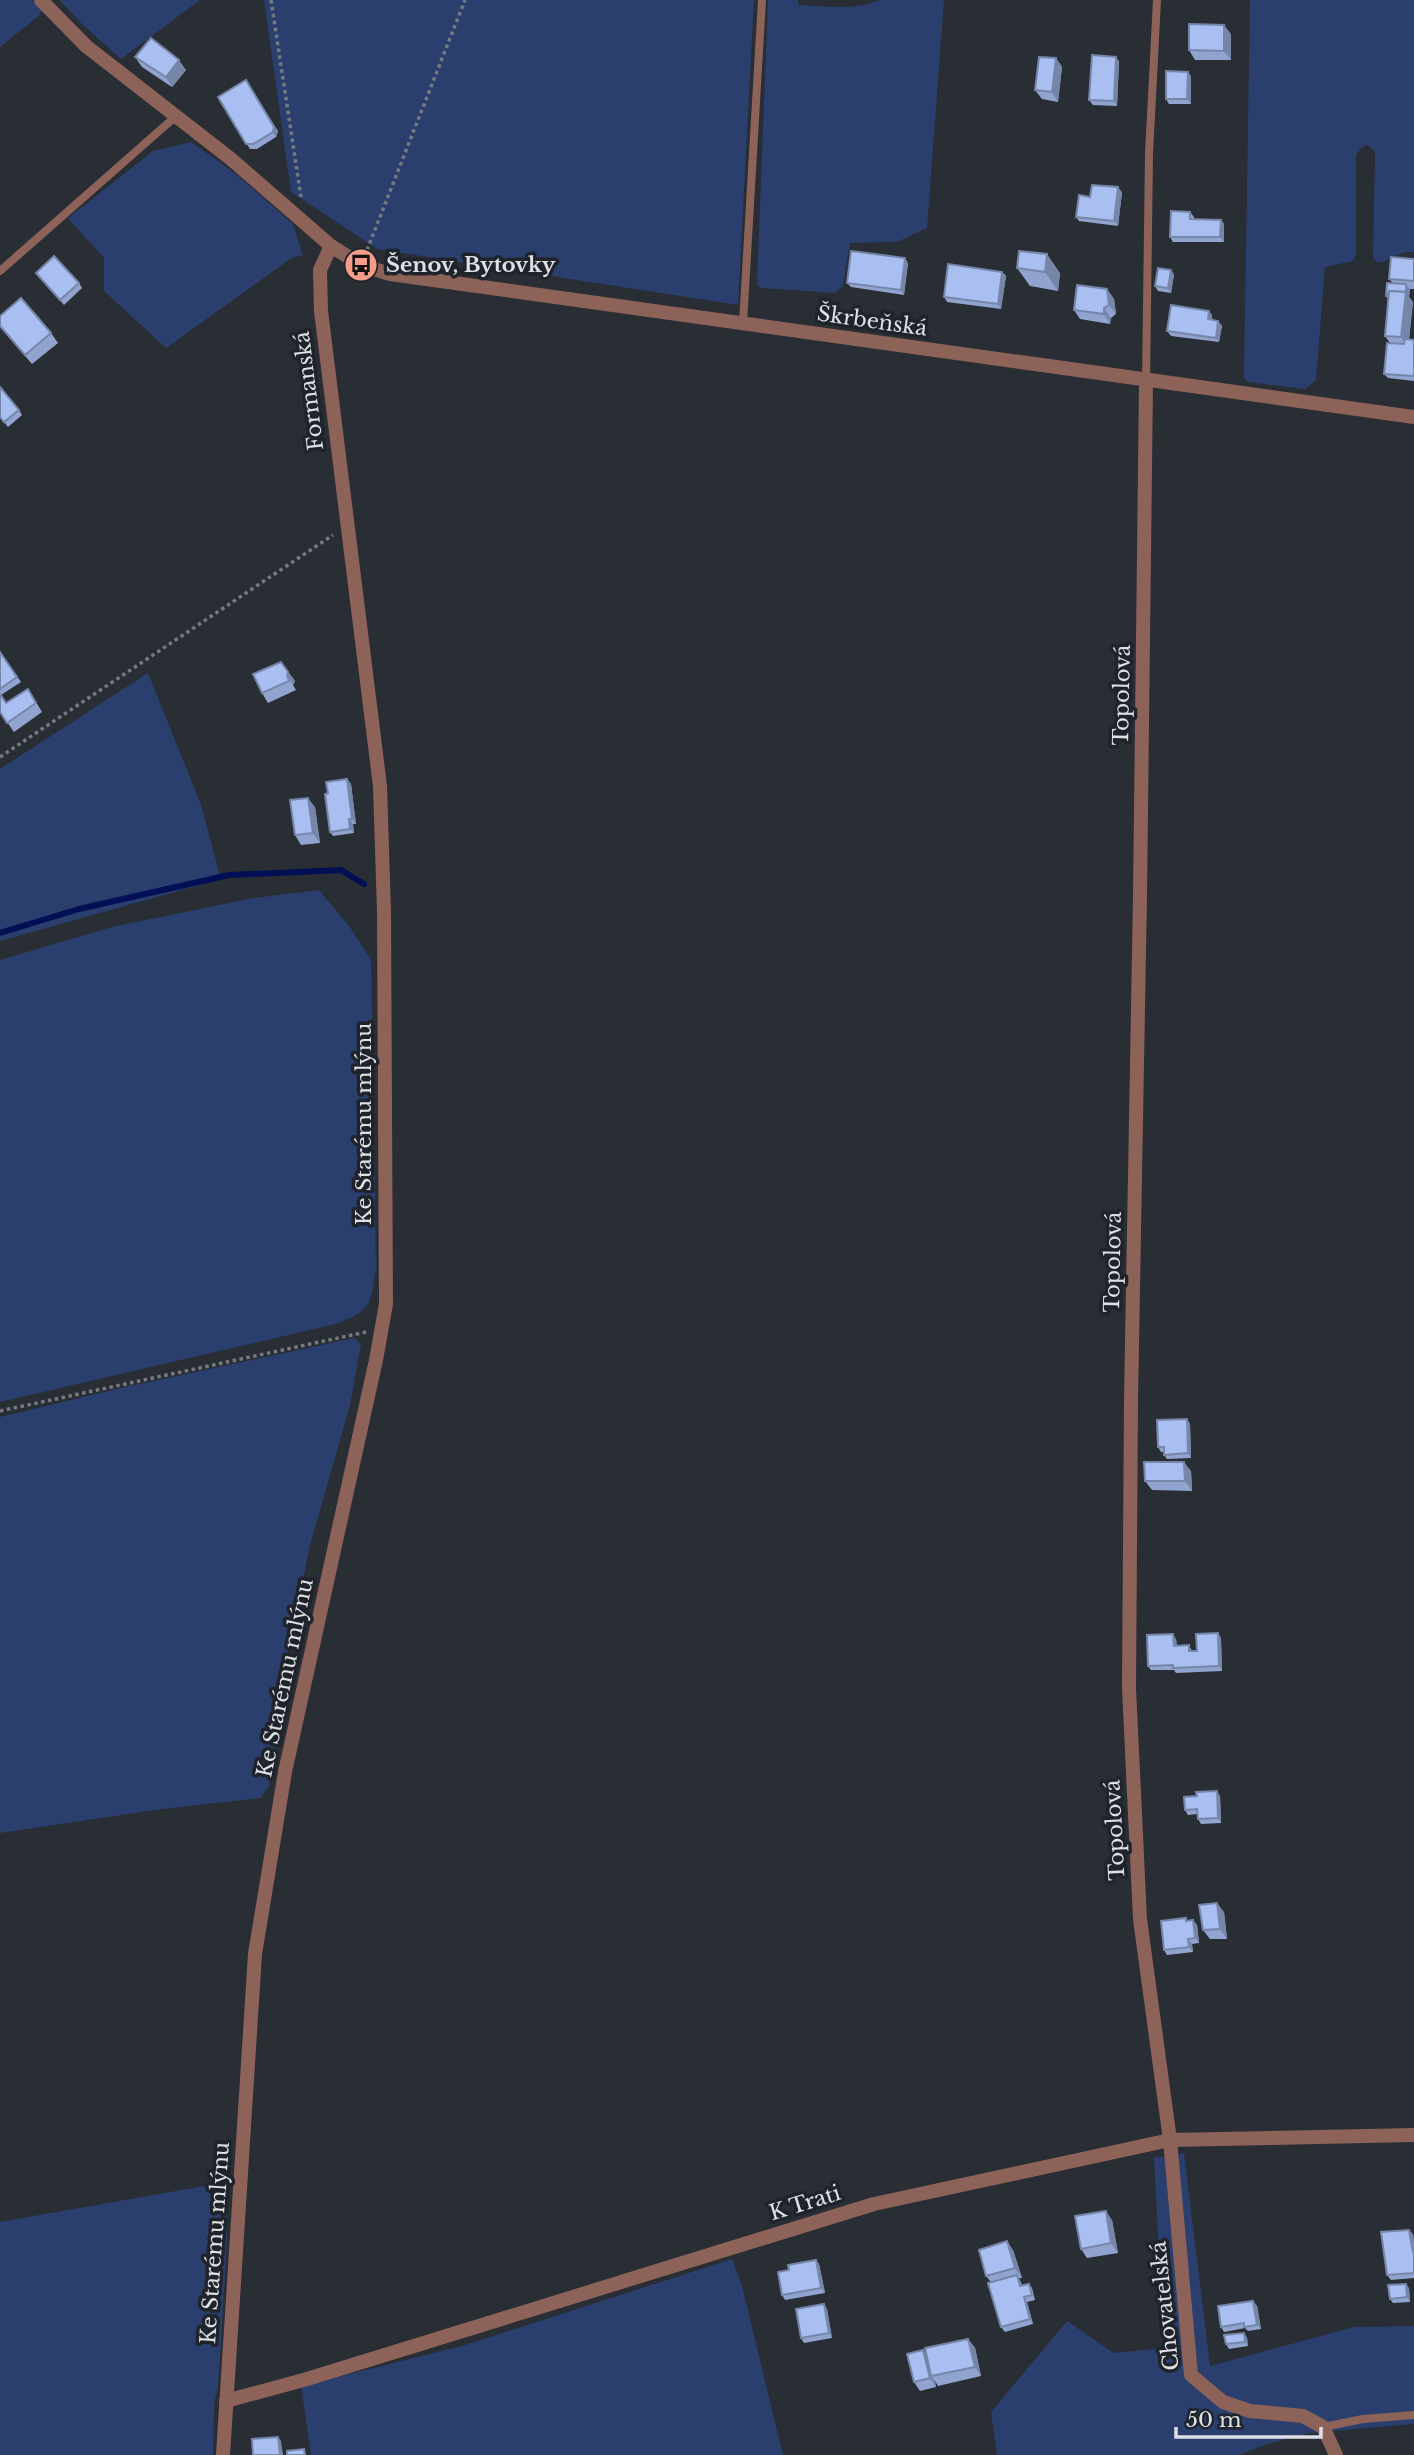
<svg xmlns="http://www.w3.org/2000/svg" width="1414" height="2455" font-family="'Libre Baskerville',serif">
<rect width="100%" height="100%" fill="#292d34"/>
<g fill="#2b3f6f">
<path d="M 0,0 L 32,0 L 41,10 L 40,15 L 0,47 Z"/>
<path d="M 60,0 L 200,0 L 121,59 L 81,23 Z"/>
<path d="M 264,0 L 754,0 L 738,305 L 377,249 L 291,192 Z"/>
<path d="M 768,0 L 798,0 L 798,5 C 824,6 855,11 879,0 L 944,0 L 927,228 L 897,242 L 850,243 L 843,286 L 835,293 L 761,288 L 757,284 Z"/>
<path d="M 1250,0 L 1414,0 L 1414,252 C 1393,251 1392,263 1376,262 L 1373,258 L 1375,155 L 1373,149 L 1367,145 L 1361,148 L 1356,155 L 1356,255 L 1353,261 L 1325,267 L 1316,380 L 1305,389 L 1248,382 L 1244,377 Z"/>
<path d="M 191,142 L 236,174 L 293,224 L 303,256 L 293,257 L 166,348 L 104,291 L 104,258 L 68,218 L 153,151 Z"/>
<path d="M 148,673 L 201,805 L 221,879 L 0,941 L 0,769 Z"/>
<path d="M 319,890 L 349,926 L 371,960 L 376,1269 C 369,1307 373,1309 336,1324 L 0,1402 L 0,960 L 112,927 L 253,898 Z"/>
<path d="M 354,1338 L 361,1344 L 350,1405 L 310,1545 L 287,1658 L 269,1786 L 260,1798 L 162,1809 L 0,1833 L 0,1417 L 121,1388 Z"/>
<path d="M 1184,2153 L 1210,2366 L 1354,2327 L 1414,2326 L 1414,2424 L 1310,2433 L 1264,2445 L 1239,2455 L 997,2455 L 991,2412 L 1067,2321 L 1114,2353 L 1164,2348 L 1154,2158 Z"/>
<path d="M 227,2182 L 227,2241 L 218,2389 L 214,2403 L 213,2455 L 0,2455 L 0,2222 Z"/>
<path d="M 732,2259 L 742,2286 L 783,2455 L 311,2455 L 301,2386 L 462,2346 Z"/>
</g>
<g fill="none" stroke-linecap="round" stroke-linejoin="round">
<path stroke="#030f55" stroke-width="6" d="M 0,933 L 79,909 L 229,875 L 341,870 L 364,884"/>
<g stroke="#767a80" stroke-width="3.5" stroke-dasharray="3.5 3.5" stroke-linecap="butt">
<path d="M 271,0 L 301,197"/>
<path d="M 367,250 L 465,0"/>
<path d="M 0,757 L 333,535"/>
<path d="M 0,1411 L 366,1332"/>
</g>
<g stroke="#8d6359" stroke-width="8">
<path d="M 0,271 L 175,117"/>
<path d="M 743,323 L 762,0"/>
<path d="M 1146,382 L 1149,154 L 1157,0"/>
<path d="M 1323,2427 L 1363,2419 L 1414,2415"/>
</g>
<g stroke="#8d6359" stroke-width="14">
<path d="M 41,0 L 86,46 L 231,159 L 331,246 L 361,265 L 390,274 L 1414,417"/>
<path d="M 1146,382 L 1140,896 L 1131,1400 L 1129,1688 L 1140,1919 L 1170,2140 L 1191,2375 L 1223,2402 L 1250,2411 L 1303,2416 L 1323,2427 L 1336,2455"/>
<path d="M 226,2401 L 307,2379 L 874,2204 L 1170,2140 L 1414,2135"/>
<path d="M 223,2455 L 255,1954 L 285,1772 L 376,1360 L 386,1304 L 384,912 L 380,786 L 321,311 L 320,270 L 331,246"/>
</g>
</g>
<g fill="#91a4cf">
<path d="M 1231,34 L 1231,60 L 1195,60 L 1189,50 Z"/>
<path d="M 135,57 L 186,70 L 172,87 L 142,67 Z"/>
<path d="M 1056,58 L 1062,67 L 1058,102 L 1042,99 L 1035,90 Z"/>
<path d="M 1119,61 L 1117,106 L 1093,105 L 1089,100 Z"/>
<path d="M 1191,76 L 1191,104 L 1169,104 L 1166,99 Z"/>
<path d="M 218,97 L 278,131 L 276,137 L 257,149 L 250,149 Z"/>
<path d="M 1122,192 L 1118,226 L 1079,221 L 1076,217 L 1090,197 Z"/>
<path d="M 1190,212 L 1194,217 L 1194,219 L 1221,220 L 1224,224 L 1224,242 L 1173,242 L 1170,237 Z"/>
<path d="M 1414,259 L 1414,289 L 1410,289 L 1409,297 L 1413,302 L 1409,340 L 1414,340 L 1414,381 L 1388,378 L 1384,374 L 1390,343 L 1385,336 L 1388,299 L 1386,296 L 1393,283 L 1389,279 Z"/>
<path d="M 908,263 L 904,295 L 851,287 L 847,283 Z"/>
<path d="M 1017,268 L 1060,273 L 1058,291 L 1030,286 Z"/>
<path d="M 1002,272 L 1006,276 L 1001,309 L 947,302 L 944,297 Z"/>
<path d="M 36,273 L 79,283 L 82,288 L 64,305 Z"/>
<path d="M 1174,274 L 1171,293 L 1158,291 L 1155,286 Z"/>
<path d="M 1107,289 L 1114,299 L 1116,314 L 1111,318 L 1110,324 L 1080,319 L 1074,310 Z"/>
<path d="M 1212,315 L 1212,320 L 1218,321 L 1222,326 L 1219,342 L 1171,336 L 1167,331 Z"/>
<path d="M 0,316 L 51,333 L 58,343 L 32,364 L 0,327 Z"/>
<path d="M 19,410 L 22,415 L 8,427 L 0,417 Z"/>
<path d="M 0,651 L 21,682 L 1,695 L 6,703 L 28,689 L 42,712 L 14,732 L 0,712 Z"/>
<path d="M 281,662 L 295,681 L 293,685 L 296,690 L 268,703 L 262,693 Z"/>
<path d="M 347,779 L 351,784 L 356,824 L 353,824 L 354,833 L 333,836 L 330,832 Z"/>
<path d="M 315,807 L 320,843 L 301,845 L 295,835 Z"/>
<path d="M 1187,1419 L 1190,1424 L 1191,1458 L 1167,1459 L 1164,1455 L 1164,1452 L 1161,1452 L 1158,1447 Z"/>
<path d="M 1191,1471 L 1192,1491 L 1152,1490 L 1145,1481 Z"/>
<path d="M 1218,1633 L 1221,1638 L 1222,1671 L 1176,1673 L 1174,1670 L 1151,1670 L 1148,1666 L 1176,1639 L 1177,1646 L 1189,1645 L 1192,1651 L 1197,1651 Z"/>
<path d="M 1220,1796 L 1221,1823 L 1201,1824 L 1198,1819 L 1197,1814 L 1188,1815 L 1185,1810 Z"/>
<path d="M 1224,1912 L 1227,1939 L 1210,1939 L 1203,1930 Z"/>
<path d="M 1193,1920 L 1197,1925 L 1199,1943 L 1192,1944 L 1193,1952 L 1167,1955 L 1164,1950 L 1187,1921 Z"/>
<path d="M 1112,2220 L 1118,2253 L 1087,2258 L 1081,2249 Z"/>
<path d="M 1413,2234 L 1414,2243 L 1414,2278 L 1391,2280 L 1387,2275 Z"/>
<path d="M 1013,2250 L 1022,2278 L 1019,2278 L 1022,2285 L 1029,2284 L 1032,2288 L 1035,2300 L 1027,2302 L 1033,2324 L 1005,2332 L 1001,2327 L 991,2282 L 986,2276 Z"/>
<path d="M 816,2260 L 819,2264 L 825,2293 L 785,2300 L 782,2295 L 789,2270 Z"/>
<path d="M 1409,2288 L 1410,2302 L 1393,2303 L 1390,2299 Z"/>
<path d="M 1253,2301 L 1257,2306 L 1261,2329 L 1248,2331 L 1245,2328 L 1224,2332 L 1221,2327 Z"/>
<path d="M 827,2309 L 832,2338 L 804,2343 L 801,2338 Z"/>
<path d="M 1244,2333 L 1247,2338 L 1248,2346 L 1229,2349 L 1226,2344 Z"/>
<path d="M 968,2339 L 975,2348 L 981,2376 L 938,2386 L 935,2381 L 936,2387 L 920,2391 L 914,2382 L 923,2350 L 926,2354 Z"/>
</g>
<g fill="#7686a9">
<path d="M 1224,25 L 1231,34 L 1231,60 L 1224,51 Z"/>
<path d="M 1116,57 L 1119,61 L 1117,106 L 1114,101 Z"/>
<path d="M 1056,58 L 1062,67 L 1058,102 L 1052,92 Z"/>
<path d="M 179,60 L 186,70 L 172,87 L 166,77 Z"/>
<path d="M 1188,72 L 1191,76 L 1191,104 L 1187,99 Z"/>
<path d="M 246,80 L 278,131 L 276,137 L 273,132 Z"/>
<path d="M 1118,187 L 1122,192 L 1118,226 L 1114,221 Z"/>
<path d="M 1221,220 L 1224,224 L 1224,242 L 1220,237 Z"/>
<path d="M 1047,254 L 1060,273 L 1058,291 L 1045,272 Z"/>
<path d="M 905,258 L 908,263 L 904,295 L 901,290 Z"/>
<path d="M 1171,270 L 1174,274 L 1171,293 L 1168,288 Z"/>
<path d="M 1002,272 L 1006,276 L 1001,309 L 998,304 Z"/>
<path d="M 1406,284 L 1410,289 L 1409,297 L 1413,302 L 1408,346 L 1401,337 Z"/>
<path d="M 1107,289 L 1114,299 L 1116,314 L 1109,305 Z"/>
<path d="M 1104,308 L 1111,318 L 1110,324 L 1104,314 Z"/>
<path d="M 1209,311 L 1212,315 L 1211,324 L 1208,319 Z"/>
<path d="M 1218,321 L 1222,326 L 1219,342 L 1216,338 Z"/>
<path d="M 288,672 L 295,681 L 293,685 L 296,690 L 287,675 Z"/>
<path d="M 347,779 L 351,784 L 356,824 L 352,819 Z"/>
<path d="M 308,798 L 315,807 L 320,843 L 313,833 Z"/>
<path d="M 349,819 L 353,824 L 354,833 L 350,829 Z"/>
<path d="M 1187,1419 L 1190,1424 L 1191,1458 L 1188,1453 Z"/>
<path d="M 1184,1462 L 1191,1471 L 1192,1491 L 1185,1481 Z"/>
<path d="M 1218,1633 L 1221,1638 L 1222,1671 L 1219,1666 Z"/>
<path d="M 1173,1634 L 1176,1639 L 1177,1651 L 1174,1646 Z"/>
<path d="M 1217,1791 L 1220,1796 L 1221,1823 L 1218,1818 Z"/>
<path d="M 1217,1903 L 1224,1912 L 1227,1939 L 1220,1929 Z"/>
<path d="M 1193,1920 L 1197,1925 L 1199,1943 L 1195,1938 Z"/>
<path d="M 1188,1939 L 1192,1944 L 1193,1952 L 1189,1947 Z"/>
<path d="M 1106,2211 L 1112,2220 L 1118,2253 L 1111,2243 Z"/>
<path d="M 1409,2230 L 1413,2234 L 1414,2254 L 1413,2252 Z"/>
<path d="M 1007,2241 L 1013,2250 L 1022,2278 L 1015,2268 Z"/>
<path d="M 816,2260 L 819,2264 L 825,2293 L 821,2288 Z"/>
<path d="M 1406,2284 L 1409,2288 L 1410,2302 L 1407,2297 Z"/>
<path d="M 1024,2297 L 1027,2302 L 1033,2324 L 1030,2319 Z"/>
<path d="M 1253,2301 L 1257,2306 L 1261,2329 L 1257,2325 Z"/>
<path d="M 824,2304 L 827,2309 L 832,2338 L 829,2333 Z"/>
<path d="M 1244,2333 L 1247,2338 L 1248,2346 L 1245,2342 Z"/>
<path d="M 968,2339 L 975,2348 L 981,2376 L 975,2367 Z"/>
<path d="M 923,2350 L 930,2359 L 931,2376 L 935,2381 L 936,2387 L 930,2378 Z"/>
<path d="M 278,2437 L 281,2441 L 283,2455 L 280,2455 Z"/>
</g>
<g fill="#a9bff1" stroke="#7686a9" stroke-width="2">
<path d="M 1189,24 L 1224,25 L 1224,51 L 1189,50 Z"/>
<path d="M 151,38 L 179,60 L 166,77 L 135,57 Z"/>
<path d="M 1092,55 L 1116,57 L 1114,101 L 1089,100 Z"/>
<path d="M 1039,57 L 1056,58 L 1052,92 L 1035,90 Z"/>
<path d="M 1166,71 L 1188,72 L 1187,99 L 1166,99 Z"/>
<path d="M 246,80 L 274,127 L 273,132 L 253,144 L 246,144 L 218,97 Z"/>
<path d="M 1092,185 L 1118,187 L 1114,221 L 1076,217 L 1079,195 L 1090,197 Z"/>
<path d="M 1171,211 L 1190,212 L 1190,219 L 1221,220 L 1220,237 L 1170,237 Z"/>
<path d="M 851,251 L 905,258 L 901,290 L 847,283 Z"/>
<path d="M 1019,251 L 1047,254 L 1045,272 L 1017,268 Z"/>
<path d="M 54,256 L 79,283 L 60,300 L 36,273 Z"/>
<path d="M 1391,257 L 1414,259 L 1414,281 L 1389,279 Z"/>
<path d="M 948,264 L 1002,272 L 998,304 L 944,297 Z"/>
<path d="M 1158,268 L 1171,270 L 1168,288 L 1155,286 Z"/>
<path d="M 1387,283 L 1406,284 L 1406,292 L 1389,291 L 1388,296 L 1386,296 Z"/>
<path d="M 1077,285 L 1107,289 L 1109,305 L 1104,308 L 1104,314 L 1074,310 Z"/>
<path d="M 1389,291 L 1406,292 L 1401,337 L 1385,336 Z"/>
<path d="M 21,298 L 51,333 L 25,355 L 0,326 L 0,316 Z"/>
<path d="M 1171,305 L 1209,311 L 1208,319 L 1218,321 L 1216,338 L 1167,331 Z"/>
<path d="M 1405,339 L 1414,340 L 1414,376 L 1384,374 L 1387,343 L 1404,344 Z"/>
<path d="M 0,387 L 19,410 L 4,422 L 0,417 Z"/>
<path d="M 0,652 L 17,677 L 0,689 Z"/>
<path d="M 281,662 L 288,672 L 287,675 L 289,681 L 262,693 L 253,674 Z"/>
<path d="M 28,689 L 36,703 L 7,723 L 0,712 L 0,694 L 6,703 Z"/>
<path d="M 347,779 L 352,819 L 349,819 L 350,829 L 330,832 L 325,794 L 328,793 L 326,782 Z"/>
<path d="M 308,798 L 313,833 L 295,835 L 290,800 Z"/>
<path d="M 1187,1419 L 1188,1453 L 1164,1455 L 1164,1447 L 1158,1447 L 1157,1420 Z"/>
<path d="M 1144,1462 L 1184,1462 L 1185,1481 L 1145,1481 Z"/>
<path d="M 1218,1633 L 1219,1666 L 1173,1668 L 1173,1665 L 1148,1666 L 1147,1635 L 1173,1634 L 1174,1646 L 1189,1645 L 1189,1651 L 1197,1651 L 1196,1634 Z"/>
<path d="M 1217,1791 L 1218,1818 L 1198,1819 L 1197,1809 L 1185,1810 L 1184,1797 L 1197,1796 L 1196,1792 Z"/>
<path d="M 1217,1903 L 1220,1929 L 1203,1930 L 1199,1905 Z"/>
<path d="M 1186,1918 L 1186,1921 L 1193,1920 L 1195,1938 L 1188,1939 L 1189,1947 L 1164,1950 L 1161,1921 Z"/>
<path d="M 1106,2211 L 1111,2243 L 1081,2249 L 1075,2216 Z"/>
<path d="M 1409,2230 L 1413,2252 L 1414,2252 L 1414,2273 L 1387,2275 L 1381,2232 Z"/>
<path d="M 1007,2241 L 1015,2268 L 986,2276 L 979,2250 Z"/>
<path d="M 816,2260 L 821,2288 L 782,2295 L 778,2272 L 789,2270 L 788,2265 Z"/>
<path d="M 1017,2275 L 1020,2286 L 1029,2284 L 1032,2295 L 1024,2297 L 1030,2319 L 1001,2327 L 988,2283 Z"/>
<path d="M 1406,2284 L 1407,2297 L 1390,2299 L 1388,2285 Z"/>
<path d="M 1253,2301 L 1257,2325 L 1244,2327 L 1244,2323 L 1221,2327 L 1218,2306 Z"/>
<path d="M 824,2304 L 829,2333 L 801,2338 L 796,2309 Z"/>
<path d="M 1244,2333 L 1245,2342 L 1226,2344 L 1224,2335 Z"/>
<path d="M 968,2339 L 975,2367 L 931,2376 L 925,2348 Z"/>
<path d="M 923,2350 L 930,2378 L 914,2382 L 907,2354 Z"/>
<path d="M 278,2437 L 280,2455 L 253,2455 L 252,2439 Z"/>
<path d="M 304,2449 L 305,2455 L 287,2455 L 287,2451 Z"/>
</g>
<defs>
<symbol id="bus-disc" viewBox="-11 -11 22 22"><circle r="9.5" fill="#f49e89" stroke="#1f232a"/><path d="M-5-6H5V4H4V6H2V4H-2V6H-4V4H-5ZM-3.5-4V0h7V-4ZM-3.5 1.2v1.5H-2V1.2ZM2 1.2v1.5H3.5V1.2Z" fill="#111"/></symbol>
</defs>
<g fill-rule="evenodd">
<use href="#bus-disc" x="342" y="246" width="38" height="38"/>
</g>
<g text-anchor="middle" stroke-width="7" stroke-linejoin="round" paint-order="stroke">
<g font-size="21" font-weight="bold" fill="#dde0e5" stroke="#1f232a" text-anchor="start">
<text x="386" y="272">Šenov, Bytovky</text>
</g>
<g font-size="21" fill="#dde0e5" stroke="#1f232a">
<text transform="translate(872 321) rotate(8)" y="7">Škrbeňská</text>
<text transform="translate(309 391) rotate(-97)" y="7">Formanská</text>
<text transform="translate(1122 695) rotate(-89)" y="7">Topolová</text>
<text transform="translate(364 1124) rotate(-90)" y="7">Ke Starému mlýnu</text>
<text transform="translate(1113 1262) rotate(-89)" y="7">Topolová</text>
<text transform="translate(285 1678) rotate(-78)" y="7">Ke Starému mlýnu</text>
<text transform="translate(1115 1830) rotate(-93)" y="7">Topolová</text>
<text transform="translate(805 2203) rotate(-17)" y="7">K Trati</text>
<text transform="translate(215 2243) rotate(-86)" y="7">Ke Starému mlýnu</text>
<text transform="translate(1165 2306) rotate(-96)" y="7">Chovatelská</text>
</g>
</g>
<path d="M1176 2427v10h145v-10" fill="none" stroke="#dde0e5" stroke-width="3.5"/>
<text x="1186" y="2427" font-size="21" fill="#dde0e5" stroke="#1f232a" stroke-width="5" paint-order="stroke">50 m</text>
</svg>
